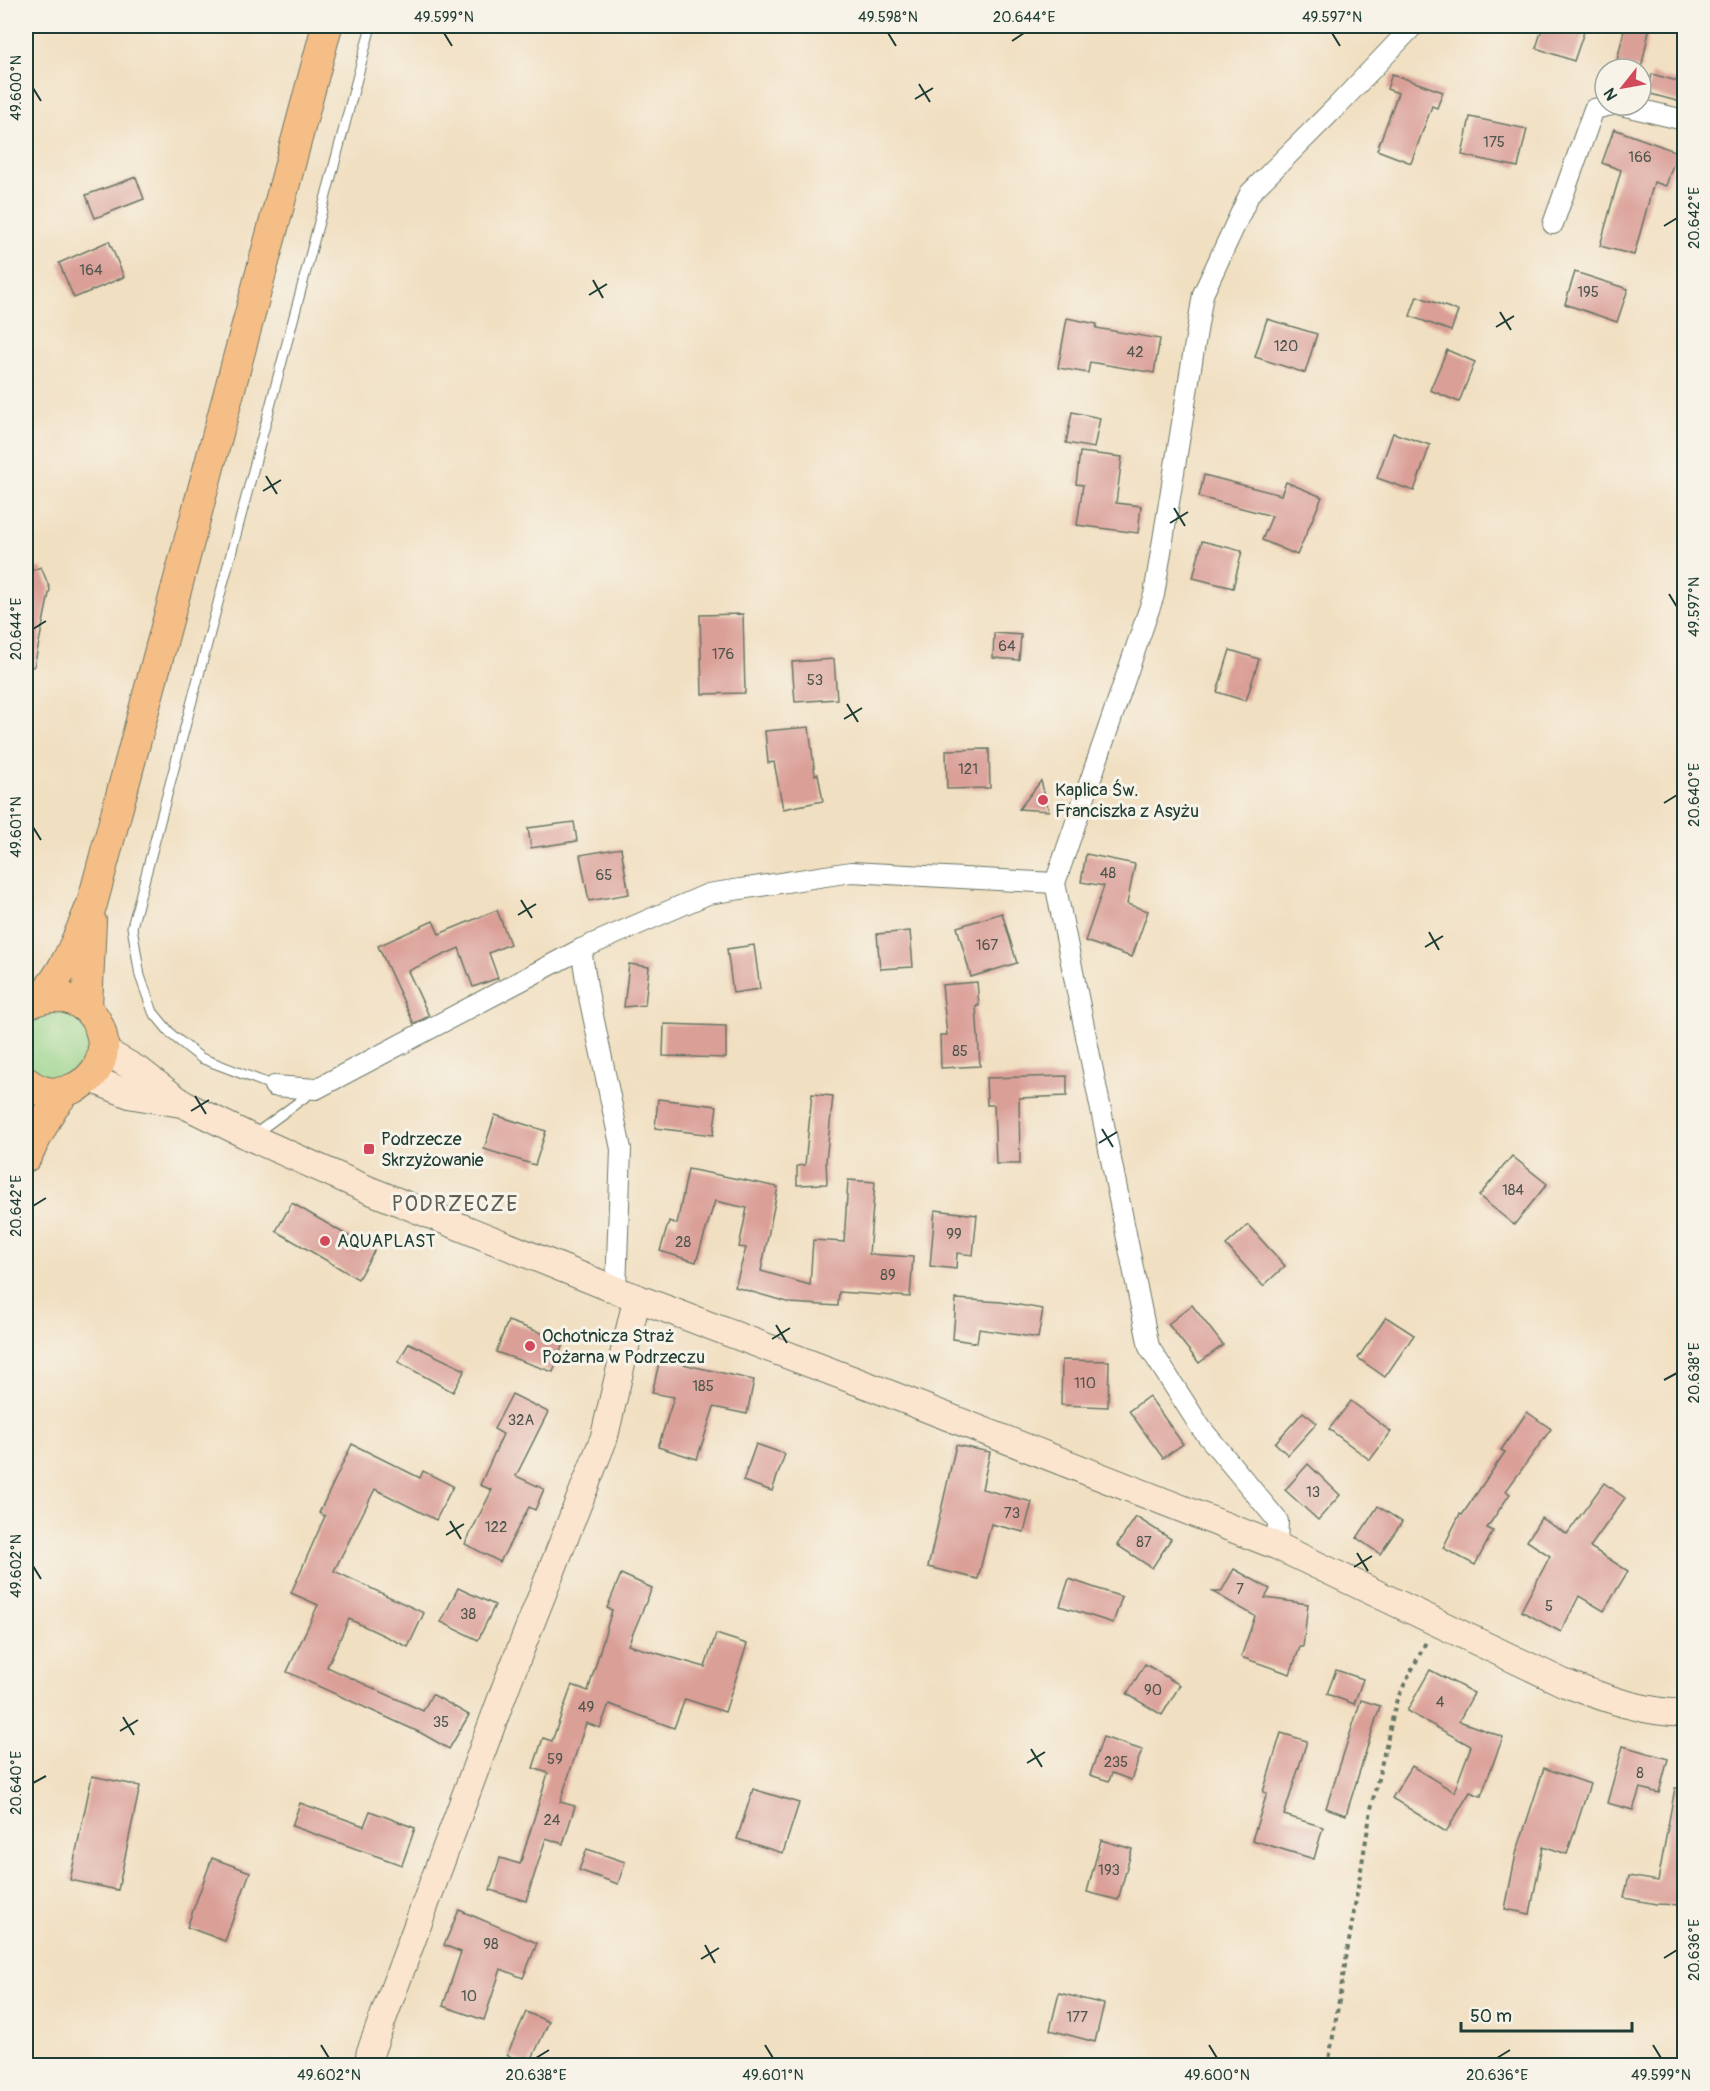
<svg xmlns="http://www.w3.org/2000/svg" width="1710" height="2091" font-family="Pangolin,sans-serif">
<rect width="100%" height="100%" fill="#f7f3e8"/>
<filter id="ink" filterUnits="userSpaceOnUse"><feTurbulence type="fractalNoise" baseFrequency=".0167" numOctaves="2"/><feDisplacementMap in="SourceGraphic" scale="12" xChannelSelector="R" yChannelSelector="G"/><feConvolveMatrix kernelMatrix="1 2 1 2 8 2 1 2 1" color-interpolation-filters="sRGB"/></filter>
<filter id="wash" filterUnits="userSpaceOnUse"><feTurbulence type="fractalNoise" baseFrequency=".008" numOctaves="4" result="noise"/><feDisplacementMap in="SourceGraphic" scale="24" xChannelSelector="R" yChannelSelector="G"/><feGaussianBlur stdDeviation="1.35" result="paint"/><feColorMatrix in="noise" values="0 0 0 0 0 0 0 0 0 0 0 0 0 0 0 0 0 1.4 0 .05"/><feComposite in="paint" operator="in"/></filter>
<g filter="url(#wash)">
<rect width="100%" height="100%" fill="#f1dfc1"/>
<path fill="#96d287" stroke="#5a885e" stroke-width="1.5" d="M 58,1009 C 89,1023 92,1030 86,1063 L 57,1081 L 34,1075 L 26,1067 L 26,1024 L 35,1014 Z"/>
<g id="blocks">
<g fill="#da9f97">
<path d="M 1543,26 L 1586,26 L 1574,61 L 1536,48 Z"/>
<path d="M 1625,26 L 1650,26 L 1641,69 L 1616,65 Z"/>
<path d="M 1392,74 L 1443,92 L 1437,108 L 1432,106 L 1411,163 L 1377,150 L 1398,93 L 1387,89 Z"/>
<path d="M 1652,74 L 1684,83 L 1684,103 L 1647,93 Z"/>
<path d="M 1470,117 L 1527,129 L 1518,167 L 1462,155 Z"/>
<path d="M 1614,129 L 1677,152 L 1666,186 L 1654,182 L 1634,255 L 1600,246 L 1621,170 L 1602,163 Z"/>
<path d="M 136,177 L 144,199 L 95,218 L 86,195 Z"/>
<path d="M 109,241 L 124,277 L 74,298 L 59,263 Z"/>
<path d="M 1575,272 L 1628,289 L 1617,322 L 1565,304 Z"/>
<path d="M 1417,296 L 1458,311 L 1451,331 L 1410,316 Z"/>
<path d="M 1067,318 L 1097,324 L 1096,328 L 1160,339 L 1154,373 L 1090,362 L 1088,373 L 1058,368 Z"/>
<path d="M 1267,319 L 1317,334 L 1305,373 L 1255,357 Z"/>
<path d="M 1447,350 L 1475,362 L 1459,402 L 1430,390 Z"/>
<path d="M 1072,412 L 1100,418 L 1094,448 L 1066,443 Z"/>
<path d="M 1393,433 L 1430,445 L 1414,491 L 1377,478 Z"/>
<path d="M 1080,452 L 1122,457 L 1116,503 L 1141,506 L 1138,533 L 1077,525 L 1083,485 L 1076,484 Z"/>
<path d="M 1204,475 L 1281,495 L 1286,482 L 1322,497 L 1297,555 L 1262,540 L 1272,516 L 1199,497 Z"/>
<path d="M 1202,541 L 1242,551 L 1233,588 L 1193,578 Z"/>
<path d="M 41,567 L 50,589 L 34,667 L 26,666 L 26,573 Z"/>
<path d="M 743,614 L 745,693 L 702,694 L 700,615 Z"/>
<path d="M 994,633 L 1021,635 L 1019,660 L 993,658 Z"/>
<path d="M 1230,650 L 1259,659 L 1246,701 L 1217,692 Z"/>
<path d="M 834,659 L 837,699 L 795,702 L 792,662 Z"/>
<path d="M 809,727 L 815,775 L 818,774 L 823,801 L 783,809 L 774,762 L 768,763 L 765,731 Z"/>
<path d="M 989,749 L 990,788 L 947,789 L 946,750 Z"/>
<path d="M 1041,781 L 1049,811 L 1019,809 Z"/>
<path d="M 574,822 L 577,841 L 531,848 L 528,828 Z"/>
<path d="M 621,848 L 629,894 L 589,901 L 580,855 Z"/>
<path d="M 1086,854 L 1135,864 L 1127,904 L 1148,911 L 1132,957 L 1085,941 L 1104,886 L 1081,882 Z"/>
<path d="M 497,910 L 510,944 L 489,953 L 498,978 L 473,987 L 459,948 L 408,971 L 429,1016 L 414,1024 L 378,946 L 433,921 L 439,934 Z"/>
<path d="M 1002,913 L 1017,963 L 971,977 L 957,927 Z"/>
<path d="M 910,931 L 913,967 L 880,969 L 877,934 Z"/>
<path d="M 754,945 L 760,989 L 733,993 L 727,949 Z"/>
<path d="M 629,964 L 649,967 L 645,1005 L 624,1007 Z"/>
<path d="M 977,982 L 979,1006 L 976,1006 L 980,1066 L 941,1068 L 940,1035 L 947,1035 L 942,985 Z"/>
<path d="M 664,1024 L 726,1026 L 726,1058 L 663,1056 Z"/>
<path d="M 1067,1076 L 1067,1096 L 1019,1098 L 1020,1164 L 996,1164 L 994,1105 L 987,1105 L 986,1078 Z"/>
<path d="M 812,1094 L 833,1096 L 826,1161 L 827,1184 L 797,1185 L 797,1166 L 805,1165 Z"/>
<path d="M 658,1099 L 717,1106 L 713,1135 L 655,1128 Z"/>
<path d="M 495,1115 L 546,1131 L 535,1165 L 484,1149 Z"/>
<path d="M 1512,1156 L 1547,1184 L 1514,1225 L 1479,1196 Z"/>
<path d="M 688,1169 L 778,1187 L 761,1271 L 810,1285 L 813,1240 L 844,1242 L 848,1180 L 875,1182 L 869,1254 L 913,1257 L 910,1297 L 839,1292 L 838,1306 L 790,1303 L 735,1287 L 746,1248 L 739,1247 L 747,1208 L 715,1201 L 696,1262 L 660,1251 L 669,1221 L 677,1224 Z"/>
<path d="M 292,1203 L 374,1251 L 358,1279 L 276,1231 Z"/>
<path d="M 935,1210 L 977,1215 L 973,1255 L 957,1253 L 956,1269 L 930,1266 Z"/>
<path d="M 1248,1225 L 1285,1266 L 1263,1286 L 1226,1245 Z"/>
<path d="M 956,1299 L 1001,1302 L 1043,1309 L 1038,1338 L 979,1329 L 977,1343 L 953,1339 Z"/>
<path d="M 1192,1305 L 1223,1345 L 1199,1363 L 1168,1324 Z"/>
<path d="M 1386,1317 L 1414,1335 L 1385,1377 L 1358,1358 Z"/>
<path d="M 508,1321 L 564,1341 L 553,1372 L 496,1352 Z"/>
<path d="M 409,1343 L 465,1370 L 453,1392 L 398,1362 Z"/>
<path d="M 660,1359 L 754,1380 L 747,1414 L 714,1407 L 697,1459 L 658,1447 L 674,1397 L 652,1393 Z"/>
<path d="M 1062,1360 L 1109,1361 L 1108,1407 L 1061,1405 Z"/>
<path d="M 512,1394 L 548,1412 L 516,1476 L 544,1489 L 535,1510 L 529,1507 L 500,1562 L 465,1544 L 492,1490 L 480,1485 L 503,1434 L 494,1429 Z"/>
<path d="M 1149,1396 L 1183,1444 L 1163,1458 L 1129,1411 Z"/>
<path d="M 1351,1401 L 1391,1432 L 1370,1460 L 1329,1429 Z"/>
<path d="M 1303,1412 L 1317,1423 L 1288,1455 L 1275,1443 Z"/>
<path d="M 1527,1412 L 1551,1429 L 1506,1491 L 1510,1494 L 1487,1528 L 1493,1531 L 1475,1565 L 1443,1548 L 1460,1514 L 1462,1515 L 1505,1452 L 1501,1450 Z"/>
<path d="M 352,1444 L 420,1478 L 423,1471 L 453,1486 L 436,1520 L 375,1489 L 334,1571 L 424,1613 L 408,1647 L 349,1619 L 327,1667 L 423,1711 L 432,1694 L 469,1715 L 449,1749 L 421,1733 L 287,1672 L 318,1605 L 291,1593 L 325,1516 L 319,1513 Z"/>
<path d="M 756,1444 L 785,1454 L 772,1491 L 743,1481 Z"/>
<path d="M 956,1445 L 990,1452 L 982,1489 L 1032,1502 L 1024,1532 L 991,1524 L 978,1579 L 928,1567 Z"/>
<path d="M 1308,1464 L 1340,1495 L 1318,1520 L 1285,1490 Z"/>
<path d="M 1604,1483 L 1625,1498 L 1590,1547 L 1628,1571 L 1604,1611 L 1579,1596 L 1561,1632 L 1521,1611 L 1550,1556 L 1527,1541 L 1541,1518 L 1567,1534 Z"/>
<path d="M 1378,1506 L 1402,1522 L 1380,1554 L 1357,1538 Z"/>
<path d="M 1136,1517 L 1171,1539 L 1152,1568 L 1117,1545 Z"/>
<path d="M 1234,1569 L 1270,1589 L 1265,1598 L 1308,1604 L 1303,1647 L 1300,1647 L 1290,1674 L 1241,1657 L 1255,1616 L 1213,1592 L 1221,1592 Z"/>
<path d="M 621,1574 L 652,1588 L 628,1645 L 705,1667 L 716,1634 L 747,1644 L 725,1712 L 685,1699 L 674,1728 L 609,1704 L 600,1728 L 586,1723 L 560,1802 L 575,1806 L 563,1844 L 546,1838 L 526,1901 L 490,1890 L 500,1858 L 520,1864 L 548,1773 L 533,1768 L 543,1738 L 552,1741 L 572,1685 L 588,1691 L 612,1610 L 607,1608 Z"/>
<path d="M 1069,1579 L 1122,1597 L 1113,1623 L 1060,1606 Z"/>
<path d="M 458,1588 L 495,1605 L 478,1640 L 441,1622 Z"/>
<path d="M 1145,1664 L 1180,1685 L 1162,1715 L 1127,1694 Z"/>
<path d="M 1336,1670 L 1363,1679 L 1354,1704 L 1327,1694 Z"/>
<path d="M 1430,1670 L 1474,1693 L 1459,1721 L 1503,1737 L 1481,1796 L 1470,1792 L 1446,1832 L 1392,1798 L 1412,1766 L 1454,1792 L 1471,1746 L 1407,1711 Z"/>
<path d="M 1361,1700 L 1380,1706 L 1346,1815 L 1326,1808 Z"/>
<path d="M 1281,1733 L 1307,1741 L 1284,1815 L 1323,1827 L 1314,1859 L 1252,1840 L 1267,1793 L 1263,1792 Z"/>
<path d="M 1103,1737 L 1142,1750 L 1131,1780 L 1112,1773 L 1109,1781 L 1090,1775 Z"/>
<path d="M 1623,1746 L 1668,1759 L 1659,1793 L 1640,1788 L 1633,1810 L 1607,1803 Z"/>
<path d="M 1544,1768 L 1590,1784 L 1567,1854 L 1543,1846 L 1530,1914 L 1505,1909 L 1516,1854 Z"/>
<path d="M 92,1776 L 140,1786 L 118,1890 L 70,1880 Z"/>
<path d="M 1675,1788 L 1684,1789 L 1684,1905 L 1656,1904 L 1624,1898 L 1629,1876 L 1658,1881 Z"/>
<path d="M 753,1789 L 799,1803 L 783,1853 L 737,1839 Z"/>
<path d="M 300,1803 L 364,1826 L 370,1811 L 415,1828 L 402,1865 L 292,1826 Z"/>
<path d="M 1101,1840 L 1132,1849 L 1118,1900 L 1087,1892 Z"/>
<path d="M 587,1849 L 625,1862 L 618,1884 L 579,1870 Z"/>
<path d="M 212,1858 L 250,1872 L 225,1941 L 187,1927 Z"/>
<path d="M 459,1910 L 537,1943 L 523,1978 L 501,1969 L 484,2020 L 443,2006 L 461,1952 L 444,1945 Z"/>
<path d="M 1059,1993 L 1104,2004 L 1095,2042 L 1050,2030 Z"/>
<path d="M 526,2012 L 549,2022 L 529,2065 L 507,2055 Z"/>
</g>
</g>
</g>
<g filter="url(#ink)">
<use href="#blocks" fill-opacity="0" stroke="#687665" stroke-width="1.5"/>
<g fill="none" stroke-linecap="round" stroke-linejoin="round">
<defs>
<g id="lane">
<path d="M 274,1086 L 201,1058 L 172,1035 L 153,1012 L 140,976 L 132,927 L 371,26"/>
<path d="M 255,1134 L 312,1092"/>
</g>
<g id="street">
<path d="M 1621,105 L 1684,120"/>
<path d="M 1553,224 L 1594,109 L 1612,105"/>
<path d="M 581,949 L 708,894 L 851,872 L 1055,883"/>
<path d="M 274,1086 L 316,1089 L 581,949 L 588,992 L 621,1149 L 616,1290"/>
<path d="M 1277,1546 L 1278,1521 L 1201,1428 L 1149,1347 L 1055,883 L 1154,595 L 1203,294 L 1250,193 L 1337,106 L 1413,26"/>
</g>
<g id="secondary">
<path d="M 103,1050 L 141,1072 L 183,1104 L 250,1137 L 369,1190 L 616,1290 L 877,1389 L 1277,1546 L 1564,1683 C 1603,1697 1643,1713 1684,1713"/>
<path d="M 90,1078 L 131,1095 L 178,1103"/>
<path d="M 368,2066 L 370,2053 L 508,1681 L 604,1438 L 637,1298"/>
</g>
<g id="primary">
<path d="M 41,998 C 66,971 78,937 92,904 L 327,26"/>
<path d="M 87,1007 L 91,921"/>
<path d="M 26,1082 C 38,1091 54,1096 69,1090 C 134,1067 97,973 30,1003"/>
<path d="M 26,1157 L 52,1108 L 65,1092"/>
</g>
</defs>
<use href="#lane" stroke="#687665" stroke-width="11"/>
<use href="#street" stroke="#687665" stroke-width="22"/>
<use href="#secondary" stroke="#687665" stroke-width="29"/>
<use href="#primary" stroke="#687665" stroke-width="32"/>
<path stroke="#687665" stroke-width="4" stroke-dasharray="4.5 4.5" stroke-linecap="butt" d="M 1328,2066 L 1372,1804 L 1397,1699 L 1426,1642"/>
<use href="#lane" stroke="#fff" stroke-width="9"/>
<use href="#street" stroke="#fff" stroke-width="20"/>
<use href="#secondary" stroke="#fbe5cf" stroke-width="27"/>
<use href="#primary" stroke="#f6be87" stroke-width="30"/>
</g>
</g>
<path fill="none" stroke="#1f3d34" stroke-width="2" d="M 444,33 L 452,46M 888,33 L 896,46M 1332,33 L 1340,46M 1012,41 L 1024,33M 919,84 L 930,102M 33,88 L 41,101M 915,99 L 933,88M 1664,226 L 1677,218M 593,280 L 603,298M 589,295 L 607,284M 1500,312 L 1511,330M 1496,327 L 1514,316M 266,476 L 277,494M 263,491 L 281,480M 1174,508 L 1185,526M 1170,523 L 1188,512M 1669,594 L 1677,607M 33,629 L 46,621M 847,704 L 858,722M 844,719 L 862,708M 1664,803 L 1677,795M 33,827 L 41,840M 521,900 L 532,918M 518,915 L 536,904M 1429,932 L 1439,950M 1425,947 L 1443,936M 195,1096 L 206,1114M 191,1111 L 209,1100M 1102,1129 L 1113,1147M 1099,1143 L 1117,1132M 33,1206 L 46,1198M 776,1325 L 787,1343M 772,1339 L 790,1328M 1664,1380 L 1677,1373M 450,1521 L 461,1539M 446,1535 L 464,1524M 1357,1553 L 1368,1571M 33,1566 L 41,1579M 1354,1567 L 1372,1556M 123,1717 L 134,1735M 120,1731 L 138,1720M 1031,1749 L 1042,1767M 1027,1763 L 1045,1752M 33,1783 L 46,1776M 705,1945 L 715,1963M 1664,1958 L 1677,1950M 701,1959 L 719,1948M 321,2045 L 329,2058M 765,2045 L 773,2058M 1209,2045 L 1217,2058M 1653,2045 L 1661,2058M 536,2058 L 549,2050M 1497,2058 L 1510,2050"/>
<g fill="#d1495b" stroke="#f7f3e8" stroke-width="2">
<circle cx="1043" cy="800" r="6"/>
<rect x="363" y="1143" width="12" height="12" rx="3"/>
<circle cx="325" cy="1241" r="6"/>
<circle cx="530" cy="1346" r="6"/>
</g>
<g text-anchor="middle" stroke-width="6" stroke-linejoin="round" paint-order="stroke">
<g font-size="15" fill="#4e564d">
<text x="1494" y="147">175</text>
<text x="1640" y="162">166</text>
<text x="91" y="275">164</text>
<text x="1588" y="297">195</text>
<text x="1286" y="351">120</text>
<text x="1135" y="357">42</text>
<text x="1007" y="651">64</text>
<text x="723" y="659">176</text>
<text x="815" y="685">53</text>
<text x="968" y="774">121</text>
<text x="1108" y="878">48</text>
<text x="604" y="880">65</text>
<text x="987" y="950">167</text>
<text x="960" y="1056">85</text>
<text x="1513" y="1195">184</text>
<text x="954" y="1239">99</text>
<text x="683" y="1247">28</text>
<text x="888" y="1280">89</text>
<text x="1085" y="1388">110</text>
<text x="703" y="1391">185</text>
<text x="521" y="1425">32A</text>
<text x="1313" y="1497">13</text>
<text x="1012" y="1518">73</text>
<text x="496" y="1532">122</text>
<text x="1144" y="1547">87</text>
<text x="1240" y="1594">7</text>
<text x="1549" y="1611">5</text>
<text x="468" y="1619">38</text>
<text x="1153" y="1695">90</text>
<text x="1440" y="1707">4</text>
<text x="586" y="1712">49</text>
<text x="441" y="1727">35</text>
<text x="555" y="1764">59</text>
<text x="1116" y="1767">235</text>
<text x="1640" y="1778">8</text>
<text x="552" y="1825">24</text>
<text x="1109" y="1875">193</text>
<text x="491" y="1949">98</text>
<text x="469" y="2001">10</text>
<text x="1077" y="2022">177</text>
</g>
<g font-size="18" fill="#1f3d34" stroke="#f7f3e8" text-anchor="start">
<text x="1055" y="796">Kaplica Św.<tspan x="1055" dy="21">Franciszka z Asyżu</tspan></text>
<text x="381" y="1145">Podrzecze<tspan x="381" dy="21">Skrzyżowanie</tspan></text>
<text x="337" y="1247">AQUAPLAST</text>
<text x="542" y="1342">Ochotnicza Straż<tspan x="542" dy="21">Pożarna w Podrzeczu</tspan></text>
</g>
<g font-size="21" letter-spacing="1.5" fill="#605f57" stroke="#f7f3e8">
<text x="455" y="1211">PODRZECZE</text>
</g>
</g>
<rect width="1710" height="2091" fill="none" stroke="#f7f3e8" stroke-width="66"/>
<g transform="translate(1623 87) rotate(239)"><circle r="28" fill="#f7f3e8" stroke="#a1aaa0" stroke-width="1.5"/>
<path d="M0-4.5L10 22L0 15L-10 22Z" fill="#d1495b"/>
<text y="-9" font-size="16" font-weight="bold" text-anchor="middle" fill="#1f3d34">N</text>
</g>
<path d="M1461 2022v9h171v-9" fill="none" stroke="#1f3d34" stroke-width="3"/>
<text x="1470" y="2022" font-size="18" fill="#1f3d34" stroke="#f7f3e8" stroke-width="4.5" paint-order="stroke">50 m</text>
<rect x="33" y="33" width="1644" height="2025" fill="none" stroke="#1f3d34" stroke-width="2"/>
<g font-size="15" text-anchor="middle" fill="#1f3d34">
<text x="444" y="22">49.599°N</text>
<text x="888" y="22">49.598°N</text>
<text x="1024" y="22">20.644°E</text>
<text x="1332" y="22">49.597°N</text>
<text transform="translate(16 88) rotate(-90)" y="5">49.600°N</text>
<text transform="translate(1694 218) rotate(-90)" y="5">20.642°E</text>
<text transform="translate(1694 607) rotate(-90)" y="5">49.597°N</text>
<text transform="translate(16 629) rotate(-90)" y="5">20.644°E</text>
<text transform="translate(1694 795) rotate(-90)" y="5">20.640°E</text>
<text transform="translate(16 827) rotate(-90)" y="5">49.601°N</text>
<text transform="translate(16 1206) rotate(-90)" y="5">20.642°E</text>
<text transform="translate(1694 1373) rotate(-90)" y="5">20.638°E</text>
<text transform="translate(16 1566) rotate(-90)" y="5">49.602°N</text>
<text transform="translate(16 1783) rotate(-90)" y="5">20.640°E</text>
<text transform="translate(1694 1950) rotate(-90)" y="5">20.636°E</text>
<text x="329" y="2080">49.602°N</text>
<text x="536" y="2080">20.638°E</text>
<text x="773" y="2080">49.601°N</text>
<text x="1217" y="2080">49.600°N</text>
<text x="1497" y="2080">20.636°E</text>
<text x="1661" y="2080">49.599°N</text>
</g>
</svg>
